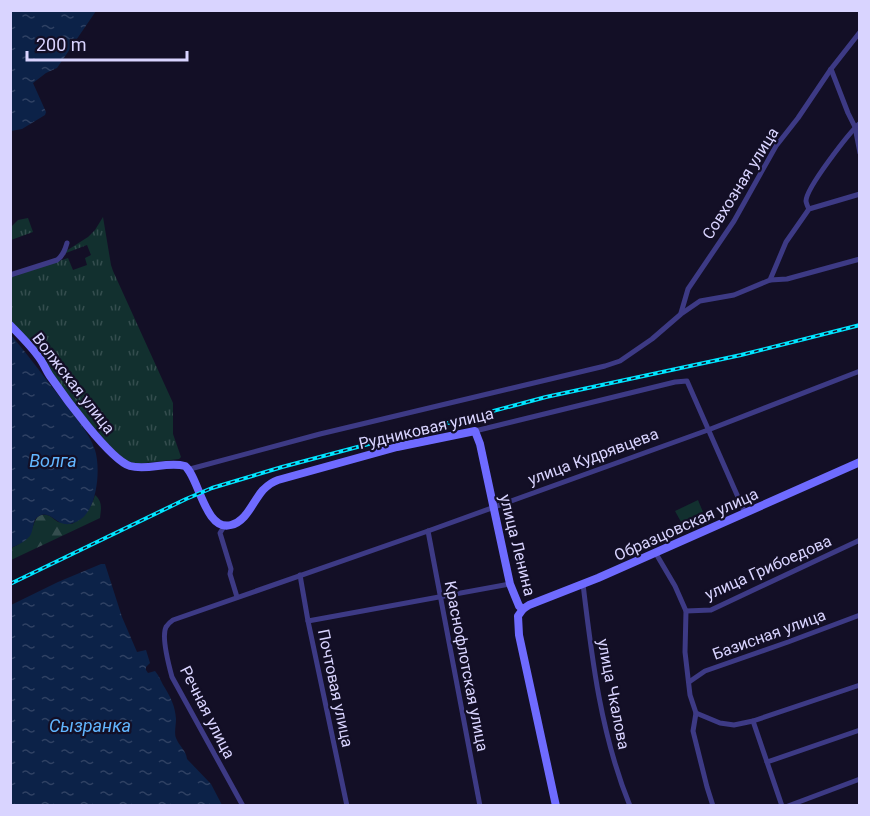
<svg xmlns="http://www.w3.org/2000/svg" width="870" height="816" font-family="Roboto,sans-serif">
<defs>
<pattern id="grass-tufts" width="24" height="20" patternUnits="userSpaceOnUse" patternTransform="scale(1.5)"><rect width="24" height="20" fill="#12302f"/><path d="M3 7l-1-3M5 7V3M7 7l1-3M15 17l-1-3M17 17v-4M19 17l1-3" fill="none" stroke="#344d4e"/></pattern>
<pattern id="forest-firs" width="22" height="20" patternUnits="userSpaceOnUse" patternTransform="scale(1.5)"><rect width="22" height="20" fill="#12302f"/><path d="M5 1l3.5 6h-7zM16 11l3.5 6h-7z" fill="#344d4e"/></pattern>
<pattern id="water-ripples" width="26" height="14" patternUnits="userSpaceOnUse" patternTransform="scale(1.5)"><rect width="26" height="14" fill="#0c2248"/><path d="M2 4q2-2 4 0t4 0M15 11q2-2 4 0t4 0" fill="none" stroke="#2f4163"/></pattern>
</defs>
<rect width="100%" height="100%" fill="#130f26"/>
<g fill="url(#grass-tufts)">
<path d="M 103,217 L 111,265 L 113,271 L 173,403 L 173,434 L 181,457 L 179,459 L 137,464 L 125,460 L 109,445 L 75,405 L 54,377 L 39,351 L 11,321 L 10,277 L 68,258 L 73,270 L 87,265 L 85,258 L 91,255 L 87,245 L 66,253 L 66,251 L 88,237 L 95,230 Z"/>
<path d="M 28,218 L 33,232 L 11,240 L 11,227 L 18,220 Z"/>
</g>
<path fill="url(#forest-firs)" d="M 95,495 C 103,502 101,509 100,518 L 11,560 L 11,548 C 19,545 24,541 29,534 C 35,528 33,513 46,515 C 51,515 53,519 58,522 C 61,523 68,523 72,524 C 84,517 91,509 95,495 Z"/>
<path fill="#12302f" d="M 698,500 L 703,512 L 681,522 L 675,511 Z"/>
<g fill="url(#water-ripples)">
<path d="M 11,10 L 96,11 L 57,68 L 46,73 L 33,83 L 46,112 L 45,115 L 22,129 L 11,131 Z"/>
<path d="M 11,335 C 29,356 45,378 62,400 C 74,416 89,432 95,450 C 101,469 97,508 81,519 C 57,535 54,508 39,516 C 32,519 34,530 30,536 C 25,542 17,545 11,548 Z"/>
<path d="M 101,564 L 105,564 L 122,617 L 137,652 L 146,650 L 150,663 L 146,667 L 146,670 L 148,673 L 155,671 C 160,677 161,682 165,688 C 171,698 175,706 176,719 C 176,725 174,733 176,738 C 179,746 186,750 187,759 L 211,784 L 222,805 L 11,805 L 11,605 L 58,582 Z"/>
</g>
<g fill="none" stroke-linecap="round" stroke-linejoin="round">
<g stroke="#3d3a85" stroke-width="5">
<path d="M 831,69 L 848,113 L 855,127 L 860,153"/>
<path d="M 809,209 C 808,208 806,202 806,201 C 806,188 849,133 860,123"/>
<path d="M 10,275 L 57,260 C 63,256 65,250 67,243"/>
<path d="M 770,280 L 786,242 L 809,209 L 860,194"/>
<path d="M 681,313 L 688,289 L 734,221 L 776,146 L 798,118 L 831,69 L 860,32"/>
<path d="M 475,431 L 675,382 L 687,381 L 745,513"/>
<path d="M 190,469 L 320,434 L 605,366 L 620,361 L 652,339 L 681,314 L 700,301 L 734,295 L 770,280 L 787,279 L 860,259"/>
<path d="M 225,525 L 220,533 L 231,569 L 230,574 L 237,597"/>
<path d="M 428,531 L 480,806"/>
<path d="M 655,552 L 675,586 L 686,611 L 685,652 L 690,695 L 696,713 L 693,731 L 707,787 L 713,806"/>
<path d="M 300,575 L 308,621 L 347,806"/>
<path d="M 583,584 C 592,660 601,735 630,806"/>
<path d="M 686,611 L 711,610 L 860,540"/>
<path d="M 308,621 L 510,584"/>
<path d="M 689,682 L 705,671 L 788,642 L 860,615"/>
<path d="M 696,713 L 720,723 L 734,725 L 753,721 L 860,685"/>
<path d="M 753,721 L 782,806"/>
<path d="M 767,762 L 860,730"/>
<path d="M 243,806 L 172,677 C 169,666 161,637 166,627 C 168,624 170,622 173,620 L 428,531 L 708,430 L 860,371"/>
<path d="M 788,806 L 860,779"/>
</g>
<g stroke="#6f6bff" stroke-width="8">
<path d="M 10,325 C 20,335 30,345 38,356 C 43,362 46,370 50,376 C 63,395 110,460 130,466 C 148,471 167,461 185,466 C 199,477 205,532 231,525 C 247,521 253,501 263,490 C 267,486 272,482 278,480 L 397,447 L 475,431 L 480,444 L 510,584 L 519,606 L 523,609"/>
<path d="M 556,806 L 519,635 L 518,616 L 523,609 L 529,605 L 598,578 L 860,462"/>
</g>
<defs>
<path id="rail" d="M 10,584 L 186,499 L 212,488 L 282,467 L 546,397 L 741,355 L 860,325"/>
</defs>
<use href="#rail" stroke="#00e5ff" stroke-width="4"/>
<use href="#rail" stroke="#130f26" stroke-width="1.5" stroke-dasharray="4.5" stroke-linecap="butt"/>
</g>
<g text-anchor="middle" stroke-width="4.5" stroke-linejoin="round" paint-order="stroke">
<g font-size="16" fill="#d9d4ff" stroke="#130f26">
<text transform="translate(740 183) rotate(-58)" y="6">Совхозная улица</text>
<text transform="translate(74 383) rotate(52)" y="6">Волжская улица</text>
<text transform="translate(426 428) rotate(-13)" y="6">Рудниковая улица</text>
<text transform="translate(593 456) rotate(-20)" y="6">улица Кудрявцева</text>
<text transform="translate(686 524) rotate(-24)" y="6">Образцовская улица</text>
<text transform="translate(518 545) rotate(76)" y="6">улица Ленина</text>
<text transform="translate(768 567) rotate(-24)" y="6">улица Грибоедова</text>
<text transform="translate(769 634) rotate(-20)" y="6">Базисная улица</text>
<text transform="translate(467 666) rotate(79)" y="6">Краснофлотская улица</text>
<text transform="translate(336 688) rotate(78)" y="6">Почтовая улица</text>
<text transform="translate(614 694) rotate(79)" y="6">улица Чкалова</text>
<text transform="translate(208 712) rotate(63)" y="6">Речная улица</text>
</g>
<g font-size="18" font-style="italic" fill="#62b6ff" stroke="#130f26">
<text x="53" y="467">Волга</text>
<text x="90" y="732">Сызранка</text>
</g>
</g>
<rect width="870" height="816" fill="none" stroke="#d9d4ff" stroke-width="24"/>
<path d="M27 51v9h160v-9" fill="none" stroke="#d9d4ff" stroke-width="3"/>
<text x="36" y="51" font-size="18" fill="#d9d4ff" stroke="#130f26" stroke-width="4.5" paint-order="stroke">200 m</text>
</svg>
